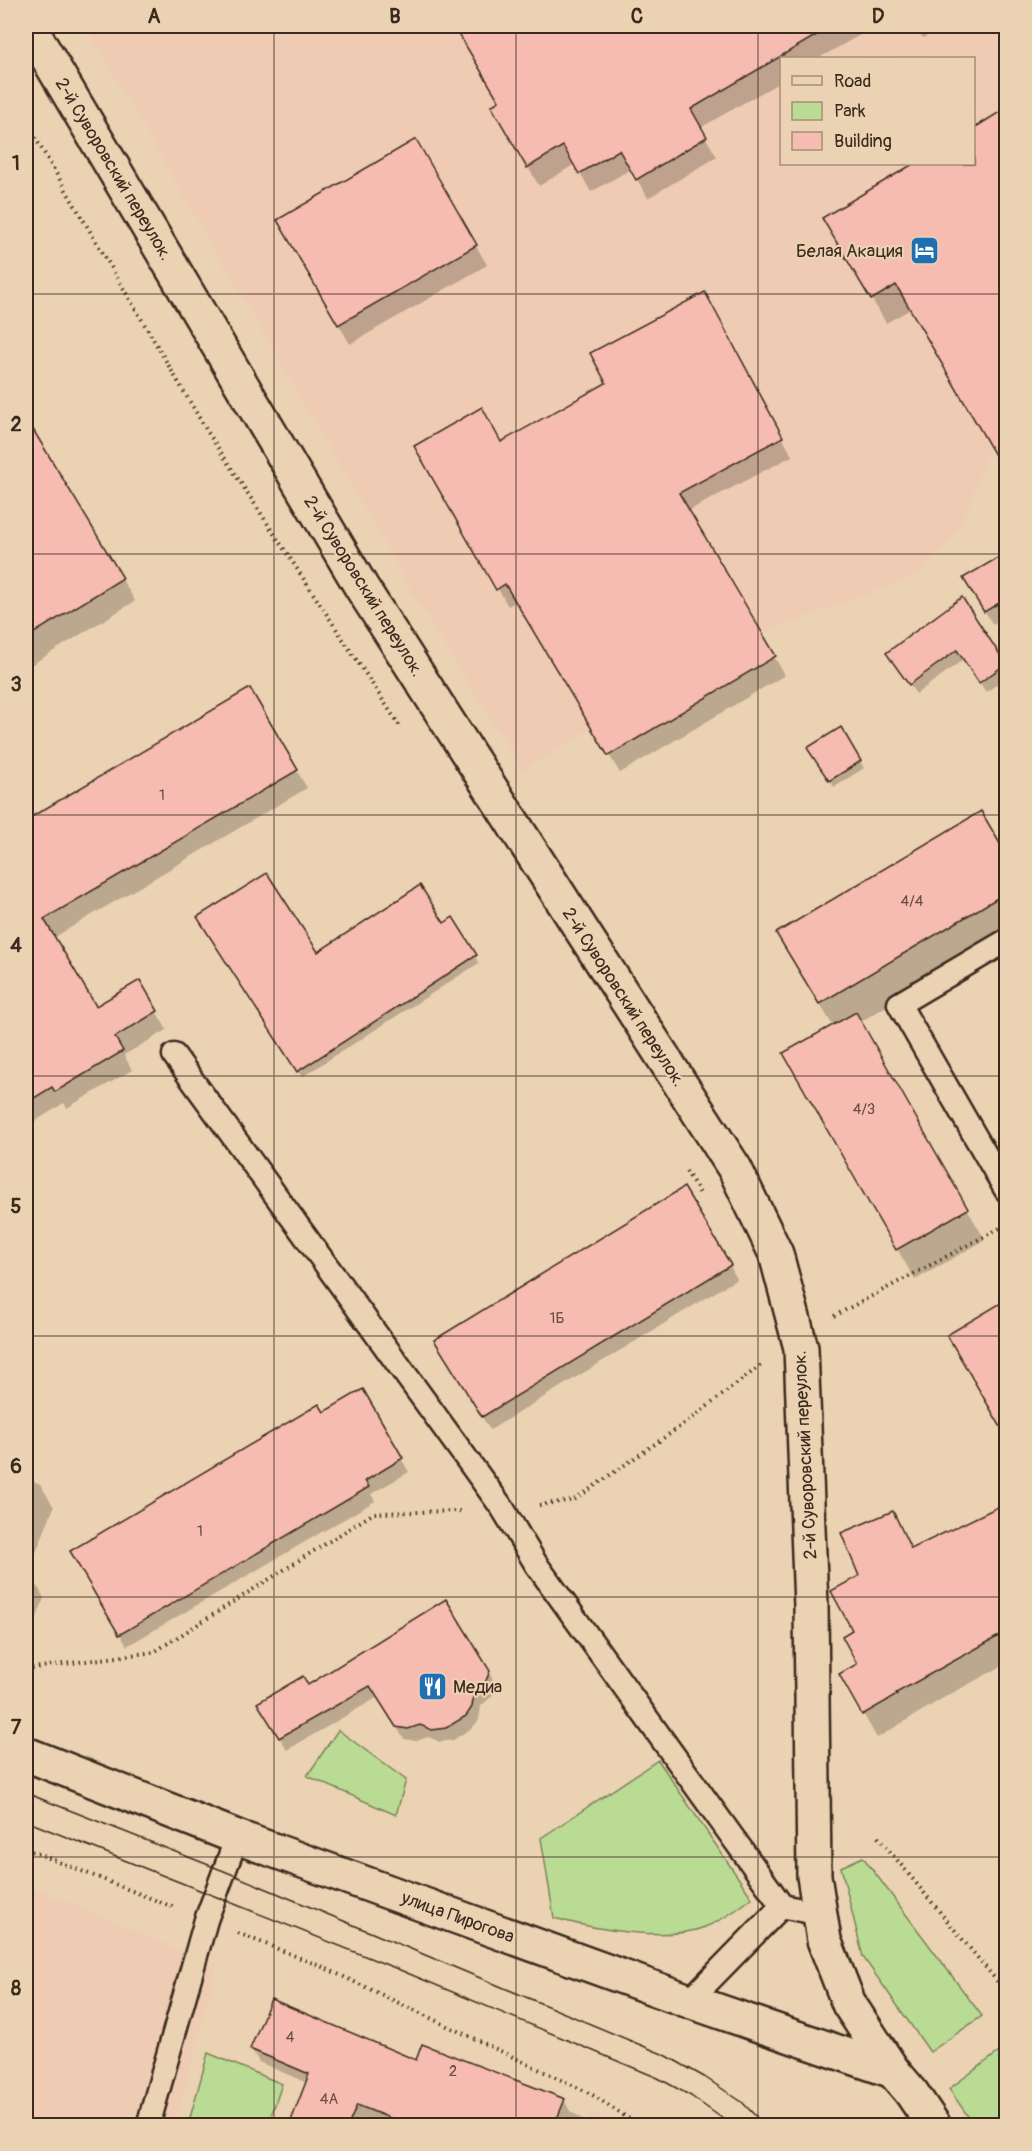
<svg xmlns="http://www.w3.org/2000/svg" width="1032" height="2151" font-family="Pangolin,sans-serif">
<rect width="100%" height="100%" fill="#ebd2b3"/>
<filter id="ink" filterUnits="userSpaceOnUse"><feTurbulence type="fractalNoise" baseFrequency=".0167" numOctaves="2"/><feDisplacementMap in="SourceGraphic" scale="12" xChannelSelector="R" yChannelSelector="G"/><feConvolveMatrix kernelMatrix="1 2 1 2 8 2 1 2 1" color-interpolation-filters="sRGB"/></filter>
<g filter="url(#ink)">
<g fill="#eecbb2">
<path d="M 86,26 L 1006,26 L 1006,108 L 974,128 L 974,58 L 782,58 L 782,164 L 913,164 L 823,218 L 870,299 L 896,285 L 990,446 L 962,524 L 918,575 L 721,648 L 523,770 L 421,606 Z"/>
<path d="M 26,1885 L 161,1942 L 194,1959 L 217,1964 L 175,2125 L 26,2125 Z"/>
<path d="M 592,2112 L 613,2125 L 584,2125 Z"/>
</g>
<g fill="#badb94" stroke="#7a8259" stroke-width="1.5">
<path d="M 338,1730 L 406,1780 L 396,1815 L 307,1776 Z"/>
<path d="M 658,1760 L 752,1898 C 737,1910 723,1920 705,1927 C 667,1942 593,1929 554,1918 L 541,1838 Z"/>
<path d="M 863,1857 L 982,2016 L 930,2052 L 863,1957 L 841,1867 Z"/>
<path d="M 999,2052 L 1006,2063 L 1006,2125 L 974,2125 L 949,2089 Z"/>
<path d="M 208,2053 L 282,2084 L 268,2125 L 188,2125 Z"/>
</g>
<g fill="#0003">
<path d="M 455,26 L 876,26 L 819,58 L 782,58 L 782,81 L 700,128 L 717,157 L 648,198 L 631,169 L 591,192 L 575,164 L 539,186 L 493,106 L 501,101 Z"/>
<path d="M 915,26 L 945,26 L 923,38 Z"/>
<path d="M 1006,110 L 1006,469 L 1005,470 L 911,309 L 886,323 L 824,218 L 916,164 L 974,164 L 974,129 Z"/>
<path d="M 416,141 L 487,265 L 350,344 L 279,220 Z"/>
<path d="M 715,311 L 792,456 L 688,511 L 785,675 L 620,773 L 517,601 L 508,606 L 416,447 L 501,444 L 608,384 Z"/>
<path d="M 26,420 L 135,601 L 26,668 Z"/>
<path d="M 1006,554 L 1006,617 L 993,625 L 965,578 Z"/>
<path d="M 962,599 L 1006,665 L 1006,678 L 986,692 L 964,659 L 916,694 L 888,654 Z"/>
<path d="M 249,690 L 307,788 L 53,938 L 95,1008 L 139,982 L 167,1030 L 124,1055 L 132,1070 L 67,1108 L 64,1103 L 26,1127 L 26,822 Z"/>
<path d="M 840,729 L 864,768 L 834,787 L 813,755 Z"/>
<path d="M 980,813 L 1006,857 L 1006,934 L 860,1022 L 985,1240 L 915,1280 L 785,1054 L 833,1026 L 796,964 Z"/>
<path d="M 452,919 L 479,963 L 302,1077 L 203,924 L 318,954 L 444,925 Z"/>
<path d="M 730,1266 L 737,1279 L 490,1430 L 444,1354 Z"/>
<path d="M 1006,1302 L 1006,1434 L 949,1336 Z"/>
<path d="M 362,1391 L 409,1472 L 371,1494 L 375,1501 L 127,1646 L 72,1552 L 324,1414 Z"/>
<path d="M 26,1478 L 40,1484 L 54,1507 L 26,1578 L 31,1575 L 44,1598 L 26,1648 Z"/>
<path d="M 1006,1505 L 1006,1664 L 945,1697 L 877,1738 L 841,1675 L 859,1665 L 854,1631 L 861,1577 L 892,1513 L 913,1550 Z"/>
<path d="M 488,1672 L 496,1685 L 492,1696 L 481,1706 L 479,1720 L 472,1728 L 453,1740 L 440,1742 L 428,1737 L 416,1741 L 404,1739 L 378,1697 L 287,1750 L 259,1703 L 308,1687 Z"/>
<path d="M 251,2049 L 417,2062 L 564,2100 L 570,2111 L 593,2126 L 385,2126 L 364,2118 L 361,2126 L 290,2126 L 307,2083 L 259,2062 Z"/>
</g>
<g fill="#f6bbb1" stroke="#3b2a1e" stroke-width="1.5">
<path d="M 454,26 L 832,26 L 691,109 L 707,137 L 636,180 L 619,150 L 579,174 L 563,146 L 527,168 L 491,106 L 499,101 Z"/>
<path d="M 1006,108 L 1006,474 L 896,285 L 871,300 L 822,218 L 913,164 L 974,164 L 974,128 Z"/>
<path d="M 416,139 L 477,245 L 338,325 L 277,220 Z"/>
<path d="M 705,292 L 783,437 L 679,493 L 776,656 L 608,756 L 505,584 L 496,590 L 414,446 L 482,407 L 501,442 L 606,383 L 590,353 Z"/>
<path d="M 26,418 L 123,578 L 26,638 Z"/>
<path d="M 1006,553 L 1006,599 L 984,612 L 963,578 Z"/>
<path d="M 962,597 L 1006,664 L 979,683 L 957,650 L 909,685 L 886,653 Z"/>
<path d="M 250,688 L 298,770 L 44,919 L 96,1006 L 140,980 L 158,1011 L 115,1037 L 123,1051 L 55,1092 L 52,1087 L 26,1103 L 26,820 Z"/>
<path d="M 841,727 L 861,761 L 829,781 L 807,748 Z"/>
<path d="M 981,811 L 1006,854 L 1006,893 L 819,1004 L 776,933 Z"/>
<path d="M 267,873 L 318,952 L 420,885 L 444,923 L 453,917 L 477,955 L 297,1072 L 197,917 Z"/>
<path d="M 856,1012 L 968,1209 L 896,1250 L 783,1053 Z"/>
<path d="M 684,1187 L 731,1265 L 482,1417 L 434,1340 Z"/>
<path d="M 1006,1300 L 1006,1436 L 947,1335 Z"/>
<path d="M 363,1389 L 403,1458 L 365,1481 L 369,1487 L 119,1635 L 70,1551 L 319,1404 L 324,1412 Z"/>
<path d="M 1006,1503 L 1006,1632 L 896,1693 L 897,1695 L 862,1715 L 839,1674 L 857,1664 L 842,1636 L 852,1630 L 831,1591 L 859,1576 L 841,1533 L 893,1511 L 911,1549 Z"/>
<path d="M 446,1599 L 490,1671 L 485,1683 L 474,1693 L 472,1707 L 466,1716 L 446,1728 L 432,1730 L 420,1725 L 408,1729 L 396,1727 L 370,1686 L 279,1738 L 257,1703 L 303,1676 L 308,1685 Z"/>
<path d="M 271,1999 L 416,2060 L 422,2044 L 565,2099 L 554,2126 L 410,2126 L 357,2105 L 348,2126 L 289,2126 L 309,2074 L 250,2049 Z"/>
</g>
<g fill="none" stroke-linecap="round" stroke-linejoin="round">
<defs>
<g id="service">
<path d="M 1006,941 L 899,1004 L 1006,1190"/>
<path d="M 174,1055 L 503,1509 L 536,1564 L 782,1906"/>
<path d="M 689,2001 L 782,1906 L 820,1914"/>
<path d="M 148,2126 L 206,1920 L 237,1837"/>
</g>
<path id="minor" d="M 26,1754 L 237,1837 L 689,2001 L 893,2071"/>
<path id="tertiary" d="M 29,26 L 362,588 L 735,1169 L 776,1254 L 801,1348 L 811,1606 L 814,1876 L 824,1940 L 849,2004 L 893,2071 L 911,2092 L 934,2126"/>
</defs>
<use href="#service" stroke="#3b2a1e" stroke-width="27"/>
<use href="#minor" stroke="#3b2a1e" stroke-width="38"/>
<use href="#tertiary" stroke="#3b2a1e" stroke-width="38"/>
<g stroke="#3b2a1e" stroke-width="4" stroke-dasharray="1.5 4.5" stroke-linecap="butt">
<path d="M 26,122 L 207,431 L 401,728"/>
<path d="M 686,1171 L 701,1195"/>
<path d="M 834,1316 L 1006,1225"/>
<path d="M 539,1505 L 574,1500 L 691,1419 L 761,1365"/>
<path d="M 26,1669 L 154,1652 L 374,1513 L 460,1511"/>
<path d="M 878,1837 L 1006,1992"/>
<path d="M 26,1849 L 175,1908"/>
<path d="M 238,1933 L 325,1968 L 591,2094 L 640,2126"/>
</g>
<use href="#service" stroke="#ebd2b3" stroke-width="22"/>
<use href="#minor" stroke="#ebd2b3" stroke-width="33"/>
<use href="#tertiary" stroke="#ebd2b3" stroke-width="33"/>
<g stroke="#3b2a1e" stroke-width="1.5">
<path d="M 26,1793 L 224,1871 L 667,2056 L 706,2078 L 742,2102 L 765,2126"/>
<path d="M 26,1821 L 400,1970 L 658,2078 L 691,2096 L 733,2126"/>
</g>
</g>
</g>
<path fill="none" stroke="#3b2a1e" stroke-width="1.5" stroke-opacity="0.55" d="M 274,26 L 274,2126M 516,26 L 516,2126M 758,26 L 758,2126M 26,294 L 1006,294M 26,554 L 1006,554M 26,815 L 1006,815M 26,1076 L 1006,1076M 26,1336 L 1006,1336M 26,1597 L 1006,1597M 26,1857 L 1006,1857"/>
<defs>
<symbol id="hotel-square" viewBox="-11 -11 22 22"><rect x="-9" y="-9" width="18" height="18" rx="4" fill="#1f6fb2" stroke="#ebd2b3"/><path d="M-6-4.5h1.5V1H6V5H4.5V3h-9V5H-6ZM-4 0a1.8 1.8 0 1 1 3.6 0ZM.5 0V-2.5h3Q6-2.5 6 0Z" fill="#fff"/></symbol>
<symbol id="restaurant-square" viewBox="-11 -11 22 22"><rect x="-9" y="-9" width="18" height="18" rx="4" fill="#1f6fb2" stroke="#ebd2b3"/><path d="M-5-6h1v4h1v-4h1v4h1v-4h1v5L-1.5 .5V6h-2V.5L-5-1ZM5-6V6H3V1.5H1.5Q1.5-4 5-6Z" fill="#fff"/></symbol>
</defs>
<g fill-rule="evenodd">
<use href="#hotel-square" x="908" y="234" width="33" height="33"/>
<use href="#restaurant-square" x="416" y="1670" width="33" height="33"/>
</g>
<g text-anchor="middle" stroke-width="4.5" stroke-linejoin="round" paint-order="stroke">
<g font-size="15" fill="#6a4e43">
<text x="162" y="800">1</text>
<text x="912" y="906">4/4</text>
<text x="864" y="1114">4/3</text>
<text x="557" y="1323">1Б</text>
<text x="200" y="1536">1</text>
<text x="290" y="2042">4</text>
<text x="453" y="2076">2</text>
<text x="329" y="2104">4А</text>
</g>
<g font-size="18" fill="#3b2a1e" stroke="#ebd2b3">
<text transform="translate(114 169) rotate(59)" y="6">2-й Суворовский переулок.</text>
<text transform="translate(364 586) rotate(58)" y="6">2-й Суворовский переулок.</text>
<text transform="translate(624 997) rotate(57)" y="6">2-й Суворовский переулок.</text>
<text transform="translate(805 1455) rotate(-93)" y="6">2-й Суворовский переулок.</text>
<text transform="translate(458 1917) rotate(20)" y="6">улица Пирогова</text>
</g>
<g font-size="18" fill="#3b2a1e" stroke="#ebd2b3" text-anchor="end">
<text x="903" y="257">Белая Акация</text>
<text x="453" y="1693" text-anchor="start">Медиа</text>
</g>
</g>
<rect width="1032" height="2151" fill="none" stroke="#ebd2b3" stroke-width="66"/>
<rect x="780" y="57" width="195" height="108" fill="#ebd2b3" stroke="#a58f77" stroke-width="1.5"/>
<rect x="792" y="76" width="30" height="9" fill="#ebd2b3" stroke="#a58f77" stroke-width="1.5"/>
<text x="834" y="87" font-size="18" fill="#3b2a1e">Road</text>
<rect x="792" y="102" width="30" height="18" fill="#badb94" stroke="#a58f77" stroke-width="1.5"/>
<text x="834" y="117" font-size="18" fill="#3b2a1e">Park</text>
<rect x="792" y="132" width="30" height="18" fill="#f6bbb1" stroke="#a58f77" stroke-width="1.5"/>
<text x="834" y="147" font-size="18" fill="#3b2a1e">Building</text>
<rect x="33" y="33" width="966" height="2085" fill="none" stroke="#3b2a1e" stroke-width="2"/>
<g font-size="20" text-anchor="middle" font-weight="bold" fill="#3b2a1e">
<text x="154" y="23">A</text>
<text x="395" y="23">B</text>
<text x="637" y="23">C</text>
<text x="878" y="23">D</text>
<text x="16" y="170">1</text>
<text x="16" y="431">2</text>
<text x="16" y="691">3</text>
<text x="16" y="952">4</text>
<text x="16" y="1213">5</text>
<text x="16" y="1473">6</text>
<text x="16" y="1734">7</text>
<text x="16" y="1995">8</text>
</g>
</svg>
